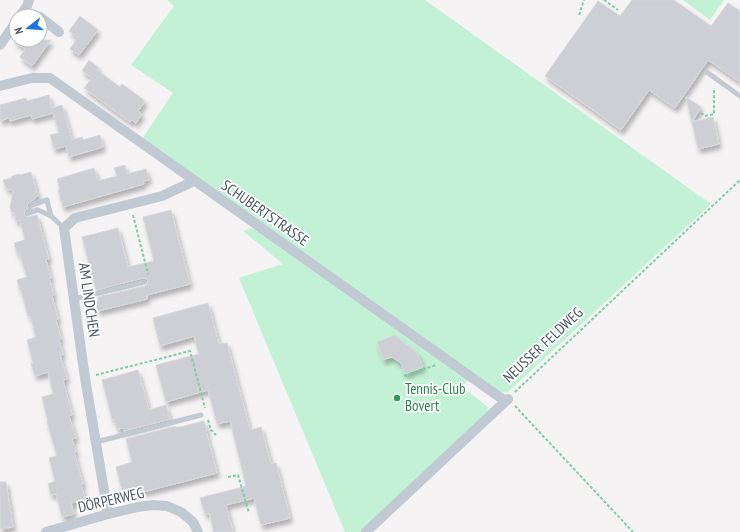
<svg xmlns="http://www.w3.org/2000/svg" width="740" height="532" font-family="'PT Sans Narrow',sans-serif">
<defs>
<filter id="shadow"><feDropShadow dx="2.5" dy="4.5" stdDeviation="2" flood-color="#0004"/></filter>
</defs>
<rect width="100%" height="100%" fill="#f5f3f3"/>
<g fill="#c3f1d5">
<path d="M 167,0 L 425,0 L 711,204 L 508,392 L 497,393 L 142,139 L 173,93 L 131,65 L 174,6 Z"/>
<path d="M 683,0 L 724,0 L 710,20 Z"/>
<path d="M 255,227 L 468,380 L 464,385 L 465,389 L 488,407 L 487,413 L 360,532 L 345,532 L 239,278 L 283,264 L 243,231 Z"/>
</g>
<g fill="#cdcfd5" stroke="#d7d9de" filter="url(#shadow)">
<path d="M 632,0 L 674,0 L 711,26 L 728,3 L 740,11 L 740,82 L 708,60 L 675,108 L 649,90 L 621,130 L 545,76 L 598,1 L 620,16 Z"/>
<path d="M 80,16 L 98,30 L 79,55 L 70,49 L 76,40 L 73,38 L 75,35 L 69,31 Z"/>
<path d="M 13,40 L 51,40 L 32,66 L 20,57 L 25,49 Z"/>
<path d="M 89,60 L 99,68 L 97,70 L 120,87 L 122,84 L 145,101 L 138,111 L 142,114 L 136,123 L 132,120 L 130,122 L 84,88 L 92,78 L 82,71 Z"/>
<path d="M 49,95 L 52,108 L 62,105 L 72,140 L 82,137 L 83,140 L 100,135 L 103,147 L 69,157 L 66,146 L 54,149 L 50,135 L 59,133 L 53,113 L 32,119 L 31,115 L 10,121 L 9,118 L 0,121 L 0,105 L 26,98 L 27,101 Z"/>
<path d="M 686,97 L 701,107 L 692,122 L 713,117 L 719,144 L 698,149 Z"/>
<path d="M 125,165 L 127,174 L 146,169 L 149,180 L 143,181 L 144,184 L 63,207 L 58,190 L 60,189 L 57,179 L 94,168 L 98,181 L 117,176 L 114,168 Z"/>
<path d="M 31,172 L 38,196 L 35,197 L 35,199 L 28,203 L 27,206 L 29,208 L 25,210 L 24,214 L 27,217 L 37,215 L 49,259 L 46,260 L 51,278 L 49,278 L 54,295 L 52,296 L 58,319 L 56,320 L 61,339 L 59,340 L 63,355 L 60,355 L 67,379 L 63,380 L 72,415 L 69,416 L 76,438 L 72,439 L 76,452 L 74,452 L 83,484 L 81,484 L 85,499 L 71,503 L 74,514 L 62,517 L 56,494 L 51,495 L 48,484 L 55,481 L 49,458 L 57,456 L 47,422 L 48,422 L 42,397 L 53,394 L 48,372 L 35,376 L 31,364 L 33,363 L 27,340 L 36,337 L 30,316 L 28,316 L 21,290 L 20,290 L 17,280 L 27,277 L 19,253 L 17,253 L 14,243 L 25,240 L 20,220 L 16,221 L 14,212 L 12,213 L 10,207 L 13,191 L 6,188 L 3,180 L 11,178 L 12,176 L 19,174 L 20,175 Z"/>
<path d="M 171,210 L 190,284 L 147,295 L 147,299 L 98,311 L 95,301 L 98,301 L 98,297 L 145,286 L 147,285 L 148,281 L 147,279 L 143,278 L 96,290 L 82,237 L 118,228 L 128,267 L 154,261 L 143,217 Z"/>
<path d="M 208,303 L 219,344 L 227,343 L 250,430 L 261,427 L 271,464 L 276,463 L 290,518 L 261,525 L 254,498 L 226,505 L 233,532 L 214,532 L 209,513 L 205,514 L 200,498 L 246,486 L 230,421 L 217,424 L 208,390 L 166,402 L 156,365 L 199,354 L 194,336 L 160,346 L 153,318 Z"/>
<path d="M 395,335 L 417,353 L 423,367 L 405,374 L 401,363 L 392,357 L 383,360 L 377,342 Z"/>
<path d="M 138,370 L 149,410 L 166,405 L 170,419 L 124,431 L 123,428 L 117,429 L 114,419 L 112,419 L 102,380 Z"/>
<path d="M 204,421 L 207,431 L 206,431 L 217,473 L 143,492 L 142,489 L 123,494 L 116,467 L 132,462 L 126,439 L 172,427 L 180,427 Z"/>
<path d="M 0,482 L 6,482 L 13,527 L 0,529 Z"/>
</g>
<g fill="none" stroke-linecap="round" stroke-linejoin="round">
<g stroke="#7ad0a6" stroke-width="2" stroke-dasharray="3 2" stroke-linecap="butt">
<path d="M 604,0 L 618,10"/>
<path d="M 579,15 L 584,0"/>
<path d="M 701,113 L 705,116 L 714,114 L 714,88"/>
<path d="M 133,215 L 148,274"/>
<path d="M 96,375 L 190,351 L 205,408"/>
<path d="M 404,376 L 436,365"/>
<path d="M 515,392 L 740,180"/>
<path d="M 515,406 L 633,532"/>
<path d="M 208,420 L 211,430 L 216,435"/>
<path d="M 228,477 L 238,475 L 249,513"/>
</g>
<g stroke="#c1cad2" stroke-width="5">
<path d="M 708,73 L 740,96"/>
<path d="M 31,205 L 47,200 L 51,216 L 64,228"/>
<path d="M 28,213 L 38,210 L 51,216"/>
<path d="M 74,299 L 144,282"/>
<path d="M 96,442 L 201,415"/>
</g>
<g stroke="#c1cad2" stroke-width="10">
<path d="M 20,16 L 27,6 L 29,0"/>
<path d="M 40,17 L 59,32"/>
<path d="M 0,45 L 16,22"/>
<path d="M 0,86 L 32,78 L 50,78 L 505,401"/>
<path d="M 108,514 L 85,378 L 64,228 L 75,218 L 162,196 L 194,181"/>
<path d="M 46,532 L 108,514 L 138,507 L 153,505 L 167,506 L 181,512 L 193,522 L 198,532"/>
<path d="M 366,532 L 508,399"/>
</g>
</g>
<circle fill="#2e9e5b" stroke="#fff" stroke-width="1.5" cx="397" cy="398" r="4"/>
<g text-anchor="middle" stroke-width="3.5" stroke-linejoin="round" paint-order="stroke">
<g font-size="15" fill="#4a5661" stroke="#fff">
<text transform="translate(265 213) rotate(35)" y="5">SCHUBERTSTRASSE</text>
<text transform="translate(89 300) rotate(82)" y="5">AM LINDCHEN</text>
<text transform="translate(543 345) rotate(-43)" y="5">NEUSSER FELDWEG</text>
<text transform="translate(111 500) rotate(-13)" y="5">DÖRPERWEG</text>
</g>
<g font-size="15" fill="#27864d" stroke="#fff" text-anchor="start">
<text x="405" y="394">Tennis-Club<tspan x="405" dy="17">Bovert</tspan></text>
</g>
</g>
<g transform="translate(28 28) rotate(253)"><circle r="19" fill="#ffffff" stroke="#b7bbc0"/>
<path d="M0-3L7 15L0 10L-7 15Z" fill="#1a73e8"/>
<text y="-6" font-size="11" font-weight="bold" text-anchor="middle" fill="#4a5661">N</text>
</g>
</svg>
